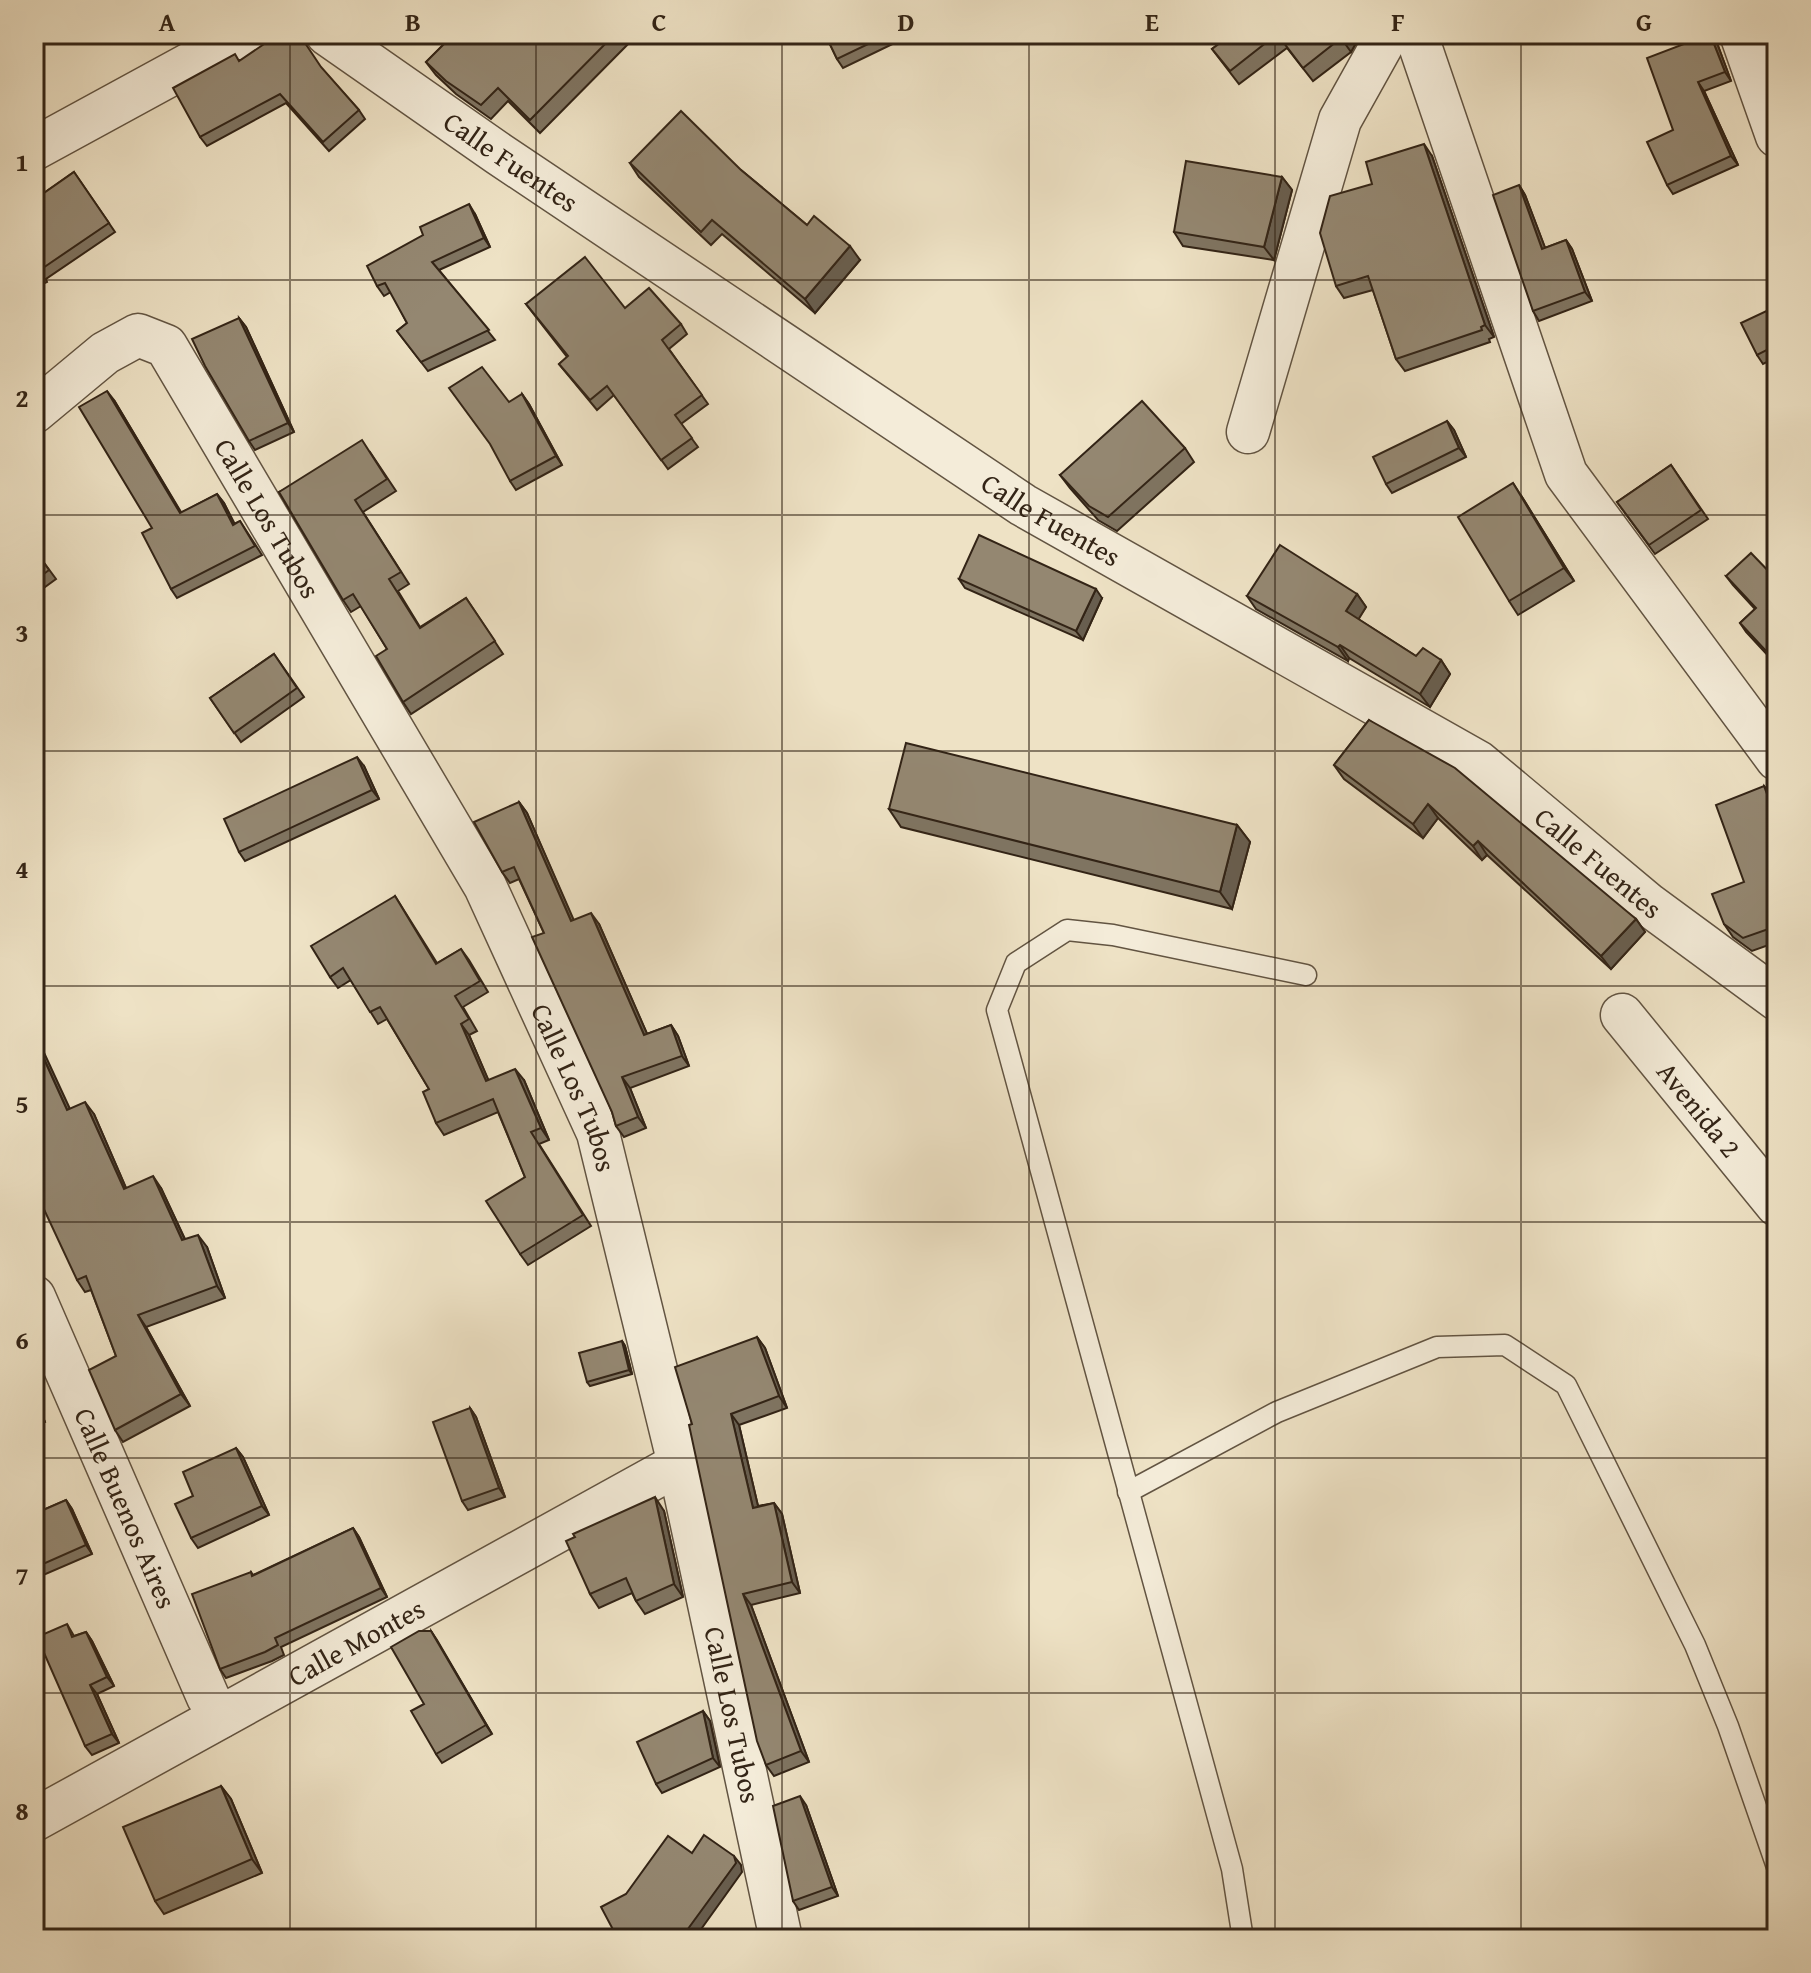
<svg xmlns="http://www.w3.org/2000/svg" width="1811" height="1973" font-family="'Gentium Book Plus',serif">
<rect width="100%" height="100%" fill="#eee2c5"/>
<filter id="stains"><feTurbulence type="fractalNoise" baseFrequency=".0025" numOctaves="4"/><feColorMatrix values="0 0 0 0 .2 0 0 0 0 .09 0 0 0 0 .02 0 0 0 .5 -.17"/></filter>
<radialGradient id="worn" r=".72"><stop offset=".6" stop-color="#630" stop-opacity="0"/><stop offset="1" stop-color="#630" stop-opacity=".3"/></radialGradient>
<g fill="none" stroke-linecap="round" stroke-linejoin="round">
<defs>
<g id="lane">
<path d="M 1128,1492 L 1277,1412 L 1437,1347 L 1505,1345 L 1566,1385 L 1695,1645 L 1728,1726 L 1777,1867"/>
<path d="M 1243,1939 L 1232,1869 L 997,1010 L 1016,963 L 1067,930 L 1113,935 L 1306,975"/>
</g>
<g id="street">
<path id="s1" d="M 327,34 L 499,154 L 1023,505 L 1478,762 L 1649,905 L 1777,999"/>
<path d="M 1416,34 L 1566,474 L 1777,759"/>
<path d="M 1741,34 L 1777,136"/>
<path d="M 34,149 L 245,34"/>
<path id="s2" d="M 34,412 L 105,353 L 138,335 L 166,346 L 485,886 L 598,1133 L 679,1464 L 781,1939"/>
<path d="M 1248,432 L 1340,120 L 1388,34"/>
<path id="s3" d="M 1622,1015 L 1777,1205"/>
<path id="s4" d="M 34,1297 L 208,1697 L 220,1717"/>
<path id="s5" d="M 34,1820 L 679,1464"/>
</g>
</defs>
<use href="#lane" stroke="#625442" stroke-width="23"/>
<use href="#street" stroke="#625442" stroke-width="45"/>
<use href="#lane" stroke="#f4ecd9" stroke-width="20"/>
<use href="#street" stroke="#f4ecd9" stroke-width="42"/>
</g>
<g fill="#7f7461" stroke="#332416" stroke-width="2">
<path d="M 454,34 L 637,34 L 637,35 L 540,133 L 508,101 L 491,119 L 456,94 L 436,75 L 426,62 Z"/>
<path d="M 825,34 L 903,34 L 905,38 L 843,68 L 837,59 Z"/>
<path d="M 1232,34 L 1361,34 L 1351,52 L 1313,81 L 1287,48 L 1239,84 L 1212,49 Z"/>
<path d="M 1717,43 L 1731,81 L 1704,91 L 1738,165 L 1673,194 L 1667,185 L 1673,130 Z"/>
<path d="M 239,60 L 322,69 L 359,110 L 365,119 L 329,151 L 286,103 L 207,146 L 200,137 Z"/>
<path d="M 1432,156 L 1494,337 L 1489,339 L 1490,342 L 1405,371 L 1396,359 L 1373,290 L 1344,298 L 1336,286 L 1372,184 Z"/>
<path d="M 630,163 L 741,170 L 807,225 L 860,260 L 815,313 L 722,234 L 711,245 L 639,177 Z"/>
<path d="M 74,172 L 115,232 L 46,279 L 47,282 L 34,288 L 34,200 Z"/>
<path d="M 1282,177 L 1292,190 L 1274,260 L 1183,246 L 1174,232 Z"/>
<path d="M 1519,185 L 1525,195 L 1545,248 L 1566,240 L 1572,249 L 1592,301 L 1539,321 L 1533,311 Z"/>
<path d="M 475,214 L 490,247 L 439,270 L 495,340 L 428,371 L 397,331 L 407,323 L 391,292 L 384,296 L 377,286 Z"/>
<path d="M 526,304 L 625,308 L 681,324 L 687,334 L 669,349 L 708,404 L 681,424 L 698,447 L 668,469 L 614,395 L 597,410 L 559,364 L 567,357 Z"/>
<path d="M 1777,306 L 1777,357 L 1763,364 L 1757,355 Z"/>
<path d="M 239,318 L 246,327 L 294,432 L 255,450 L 249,441 Z"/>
<path d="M 522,394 L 529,404 L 562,465 L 516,490 L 510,481 Z"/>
<path d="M 114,400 L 181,513 L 217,494 L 224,503 L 234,524 L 240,521 L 262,555 L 177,598 L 171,589 Z"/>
<path d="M 1447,421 L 1454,430 L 1466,457 L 1392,493 L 1386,484 Z"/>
<path d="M 1185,448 L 1194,462 L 1117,531 L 1098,520 L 1070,488 L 1060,475 Z"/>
<path d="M 370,452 L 396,491 L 363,512 L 409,584 L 398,591 L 420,627 L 466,598 L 503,654 L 411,714 L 403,702 L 387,649 L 361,606 L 351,612 L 343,600 L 279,492 Z"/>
<path d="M 1671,465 L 1708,519 L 1655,554 L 1617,502 Z"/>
<path d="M 1522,497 L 1574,581 L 1518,615 L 1509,601 Z"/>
<path d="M 34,549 L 56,579 L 34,595 Z"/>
<path d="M 1726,576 L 1777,580 L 1777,657 L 1773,661 L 1746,632 L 1740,623 L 1755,609 L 1733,585 Z"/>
<path d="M 959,579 L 1102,598 L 1083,640 L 965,588 Z"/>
<path d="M 1357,594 L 1366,607 L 1358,619 L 1416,656 L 1441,660 L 1450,674 L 1430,707 L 1349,658 L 1348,661 L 1256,609 L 1247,596 Z"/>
<path d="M 274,654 L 304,697 L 241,742 L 210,698 Z"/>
<path d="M 1369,720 L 1636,919 L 1645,932 L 1611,969 L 1487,855 L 1482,860 L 1438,818 L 1423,838 L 1344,779 L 1334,765 Z"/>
<path d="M 364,766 L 379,799 L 245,861 L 239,852 Z"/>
<path d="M 1764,786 L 1774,800 L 1777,809 L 1777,942 L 1752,951 L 1733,937 L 1724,924 L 1744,882 Z"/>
<path d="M 519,802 L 527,813 L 573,920 L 599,924 L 647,1034 L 671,1025 L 678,1036 L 689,1066 L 630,1088 L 646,1128 L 624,1137 L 616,1126 L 612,1112 L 544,933 L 519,879 L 510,883 L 502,872 Z"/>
<path d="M 889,809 L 1237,825 L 1250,842 L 1232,909 L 901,827 Z"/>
<path d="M 395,896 L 437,963 L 461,949 L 469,960 L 488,992 L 463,1007 L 477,1031 L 469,1035 L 488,1080 L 524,1080 L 549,1140 L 539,1144 L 591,1226 L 528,1265 L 520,1254 L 525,1177 L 498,1112 L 444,1135 L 436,1123 L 429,1089 L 387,1019 L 378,1024 L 351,980 L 338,988 L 330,977 Z"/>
<path d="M 70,1109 L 94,1114 L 126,1188 L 161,1188 L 185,1239 L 207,1247 L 225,1298 L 146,1327 L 190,1406 L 123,1442 L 115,1430 L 116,1356 L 91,1290 L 85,1292 L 77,1280 Z"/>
<path d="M 757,1337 L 765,1348 L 787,1408 L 739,1425 L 758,1506 L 774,1503 L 782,1514 L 800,1593 L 751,1605 L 809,1762 L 774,1776 L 766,1765 L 692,1424 Z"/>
<path d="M 622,1341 L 625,1346 L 632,1374 L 590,1386 L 587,1382 Z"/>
<path d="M 34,1398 L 45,1422 L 34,1427 Z"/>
<path d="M 470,1408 L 476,1417 L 505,1497 L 468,1510 L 462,1501 Z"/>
<path d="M 236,1448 L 243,1457 L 269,1515 L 198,1548 L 191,1538 L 193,1496 Z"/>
<path d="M 66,1500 L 72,1509 L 92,1554 L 34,1579 L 34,1514 Z"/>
<path d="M 664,1511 L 683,1597 L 645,1614 L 636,1601 L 632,1593 L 599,1608 L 590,1594 L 575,1537 Z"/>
<path d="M 353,1528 L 359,1537 L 387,1597 L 281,1647 L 284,1655 L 272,1661 L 226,1678 L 220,1669 L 251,1572 L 253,1575 Z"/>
<path d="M 67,1624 L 74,1636 L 86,1632 L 92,1641 L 114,1686 L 97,1694 L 119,1743 L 92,1755 L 85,1746 Z"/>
<path d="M 431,1631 L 492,1734 L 442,1763 L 436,1754 L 424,1704 Z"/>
<path d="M 703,1711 L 710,1721 L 720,1767 L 662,1793 L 656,1784 Z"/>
<path d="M 221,1786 L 231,1799 L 262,1873 L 164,1914 L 155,1901 Z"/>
<path d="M 806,1805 L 838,1896 L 799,1910 L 793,1901 Z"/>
</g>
<g fill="#685e4f" stroke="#332416" stroke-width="2">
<path d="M 1344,34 L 1361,34 L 1351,52 L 1341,38 Z"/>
<path d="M 1710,34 L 1717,43 L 1731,81 L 1725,72 Z"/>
<path d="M 1698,82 L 1704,91 L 1738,165 L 1731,156 Z"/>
<path d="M 1424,144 L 1432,156 L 1494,337 L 1485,325 Z"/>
<path d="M 1282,177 L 1292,190 L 1274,260 L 1264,247 Z"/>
<path d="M 1519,185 L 1525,195 L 1549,258 L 1542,249 Z"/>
<path d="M 469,204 L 475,214 L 490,247 L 484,238 Z"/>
<path d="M 1566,240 L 1572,249 L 1592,301 L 1585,292 Z"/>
<path d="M 850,246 L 860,260 L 815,313 L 805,299 Z"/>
<path d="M 239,318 L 246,327 L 294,432 L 288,423 Z"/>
<path d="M 107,391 L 114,400 L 187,522 L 180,513 Z"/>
<path d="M 522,394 L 529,404 L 562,465 L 556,456 Z"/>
<path d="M 1447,421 L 1454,430 L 1466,457 L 1459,448 Z"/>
<path d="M 1513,483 L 1522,497 L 1574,581 L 1564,568 Z"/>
<path d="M 217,494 L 224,503 L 240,534 L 233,525 Z"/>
<path d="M 1096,589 L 1102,598 L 1083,640 L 1076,631 Z"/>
<path d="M 1357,594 L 1366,607 L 1355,625 L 1346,611 Z"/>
<path d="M 1340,645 L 1349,658 L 1348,661 L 1338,647 Z"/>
<path d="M 1441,660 L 1450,674 L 1430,707 L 1420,694 Z"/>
<path d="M 357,757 L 364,766 L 379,799 L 372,790 Z"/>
<path d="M 1764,786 L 1774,800 L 1777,809 L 1777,821 Z"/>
<path d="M 519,802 L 527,813 L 579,932 L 571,921 Z"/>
<path d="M 1428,804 L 1438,818 L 1423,838 L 1413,824 Z"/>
<path d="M 1237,825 L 1250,842 L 1232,909 L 1220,892 Z"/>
<path d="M 1478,841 L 1487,855 L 1482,860 L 1473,846 Z"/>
<path d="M 591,913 L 599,924 L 652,1045 L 644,1035 Z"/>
<path d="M 1636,919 L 1645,932 L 1611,969 L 1601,956 Z"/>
<path d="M 461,1024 L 469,1035 L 494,1093 L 486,1081 Z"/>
<path d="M 671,1025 L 678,1036 L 689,1066 L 682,1056 Z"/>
<path d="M 34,1031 L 76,1122 L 67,1110 L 34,1037 Z"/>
<path d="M 515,1069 L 524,1080 L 549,1140 L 541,1128 Z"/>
<path d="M 622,1077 L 630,1088 L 646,1128 L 638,1117 Z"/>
<path d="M 85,1102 L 94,1114 L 132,1202 L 124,1189 Z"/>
<path d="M 153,1176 L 161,1188 L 191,1253 L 182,1240 Z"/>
<path d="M 198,1235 L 207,1247 L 225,1298 L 217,1286 Z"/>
<path d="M 138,1315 L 146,1327 L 190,1406 L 181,1394 Z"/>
<path d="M 757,1337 L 765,1348 L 787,1408 L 779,1396 Z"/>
<path d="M 622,1341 L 625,1346 L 632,1374 L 629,1370 Z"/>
<path d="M 34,1398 L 45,1422 L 36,1410 L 34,1406 Z"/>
<path d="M 470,1408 L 476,1417 L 505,1497 L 499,1488 Z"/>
<path d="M 731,1414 L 739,1425 L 761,1519 L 753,1508 Z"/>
<path d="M 236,1448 L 243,1457 L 269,1515 L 262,1506 Z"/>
<path d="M 655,1497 L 664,1511 L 683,1597 L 674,1584 Z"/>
<path d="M 66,1500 L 72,1509 L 92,1554 L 86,1545 Z"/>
<path d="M 774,1503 L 782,1514 L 800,1593 L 792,1582 Z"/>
<path d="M 353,1528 L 359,1537 L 387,1597 L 381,1588 Z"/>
<path d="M 743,1594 L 751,1605 L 809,1762 L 801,1751 Z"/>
<path d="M 431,1631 L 437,1640 L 492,1734 L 486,1725 Z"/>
<path d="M 86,1632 L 92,1641 L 114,1686 L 107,1677 Z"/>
<path d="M 90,1685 L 97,1694 L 119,1743 L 112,1734 Z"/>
<path d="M 703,1711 L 710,1721 L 720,1767 L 713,1758 Z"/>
<path d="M 221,1786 L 231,1799 L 262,1873 L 252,1859 Z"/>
<path d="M 800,1796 L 806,1805 L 838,1896 L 832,1887 Z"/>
<path d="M 734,1856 L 741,1865 L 742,1872 L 694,1939 L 689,1939 L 685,1933 Z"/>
</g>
<g fill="#948771" stroke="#332416" stroke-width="2">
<path d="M 279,34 L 299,34 L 321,67 L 359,110 L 323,142 L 280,94 L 200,137 L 173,88 L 235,54 L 239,61 Z"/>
<path d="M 454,34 L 615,34 L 530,120 L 498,88 L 481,105 L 446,81 L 426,62 Z"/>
<path d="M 825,34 L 889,34 L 837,59 Z"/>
<path d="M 1232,34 L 1344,34 L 1341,38 L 1303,68 L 1277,34 L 1230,71 L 1212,49 Z"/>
<path d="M 1710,34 L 1725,72 L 1698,82 L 1731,156 L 1667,185 L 1647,142 L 1673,130 L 1647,58 Z"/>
<path d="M 681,111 L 741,170 L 807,225 L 814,216 L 850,246 L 805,299 L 712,220 L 701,232 L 630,163 Z"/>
<path d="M 1424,144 L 1485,325 L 1481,327 L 1482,330 L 1396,359 L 1368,276 L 1336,286 L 1320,233 L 1330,196 L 1372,184 L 1366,162 Z"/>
<path d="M 1186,161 L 1282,177 L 1264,247 L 1174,232 Z"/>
<path d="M 74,172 L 109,223 L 40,270 L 41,272 L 34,276 L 34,200 Z"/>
<path d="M 1519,185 L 1542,249 L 1566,240 L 1585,292 L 1533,311 L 1493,195 Z"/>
<path d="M 469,204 L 484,238 L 432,262 L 489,330 L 421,362 L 397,331 L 407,323 L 385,283 L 377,286 L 367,266 L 423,235 L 420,227 Z"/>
<path d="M 585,257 L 625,308 L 649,288 L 681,324 L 662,340 L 702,395 L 675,415 L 692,438 L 661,460 L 607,386 L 590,400 L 559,364 L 568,356 L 526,304 Z"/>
<path d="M 1777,306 L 1777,345 L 1757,355 L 1741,323 Z"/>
<path d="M 239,318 L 288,423 L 249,441 L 205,366 L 192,339 Z"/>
<path d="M 482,367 L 509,402 L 522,394 L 556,456 L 510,481 L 490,444 L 449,388 Z"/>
<path d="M 107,391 L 180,513 L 217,494 L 233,525 L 240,521 L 255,546 L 171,589 L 142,533 L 152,528 L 79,407 Z"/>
<path d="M 1142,401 L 1185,448 L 1108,517 L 1089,506 L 1060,475 Z"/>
<path d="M 1447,421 L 1459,448 L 1386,484 L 1373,457 Z"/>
<path d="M 362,440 L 387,479 L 355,500 L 401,572 L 389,579 L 420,628 L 466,598 L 495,641 L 403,702 L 376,656 L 387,649 L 353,594 L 343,600 L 279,492 Z"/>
<path d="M 1671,465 L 1701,510 L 1649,545 L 1617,502 Z"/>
<path d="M 1513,483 L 1564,568 L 1509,601 L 1458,517 Z"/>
<path d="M 979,535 L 1096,589 L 1076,631 L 959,579 Z"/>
<path d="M 1280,545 L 1357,594 L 1346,611 L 1416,656 L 1423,648 L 1441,660 L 1420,694 L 1340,645 L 1338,647 L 1247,596 Z"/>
<path d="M 34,549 L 49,570 L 34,581 Z"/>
<path d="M 1751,553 L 1777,580 L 1777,642 L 1767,652 L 1740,623 L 1756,608 L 1726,576 Z"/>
<path d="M 274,654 L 297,688 L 234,733 L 210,698 Z"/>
<path d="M 1369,720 L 1455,768 L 1636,919 L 1601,956 L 1478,841 L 1473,846 L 1428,804 L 1413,824 L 1334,765 Z"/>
<path d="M 906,743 L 1237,825 L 1220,892 L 889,809 Z"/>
<path d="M 357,757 L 372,790 L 239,852 L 224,819 Z"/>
<path d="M 1764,786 L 1777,821 L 1777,926 L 1743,938 L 1724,924 L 1712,894 L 1744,882 L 1716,805 Z"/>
<path d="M 519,802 L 571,921 L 591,913 L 644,1035 L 671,1025 L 682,1056 L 622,1077 L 638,1117 L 616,1126 L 612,1112 L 532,937 L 544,933 L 514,867 L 502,872 L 474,822 Z"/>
<path d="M 395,896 L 436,964 L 461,949 L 480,981 L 455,996 L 469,1019 L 461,1024 L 486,1081 L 515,1069 L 541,1128 L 531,1132 L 583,1215 L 520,1254 L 486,1201 L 525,1177 L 493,1099 L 436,1123 L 423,1092 L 429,1089 L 380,1007 L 370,1012 L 343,968 L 330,977 L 311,946 Z"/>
<path d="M 34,1037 L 67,1110 L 85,1102 L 124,1189 L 153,1176 L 182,1240 L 198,1235 L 217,1286 L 138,1315 L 181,1394 L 115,1430 L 89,1370 L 116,1356 L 86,1276 L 77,1280 L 34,1188 Z"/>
<path d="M 757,1337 L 779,1396 L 731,1414 L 753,1508 L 774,1503 L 792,1582 L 743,1594 L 801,1751 L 766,1765 L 757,1741 L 689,1425 L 692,1424 L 675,1367 Z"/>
<path d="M 622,1341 L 629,1370 L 587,1382 L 579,1353 Z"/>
<path d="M 470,1408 L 499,1488 L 462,1501 L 433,1422 Z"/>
<path d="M 236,1448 L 262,1506 L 191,1538 L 175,1504 L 193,1496 L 183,1472 Z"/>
<path d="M 655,1497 L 674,1584 L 636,1601 L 626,1578 L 590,1594 L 566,1541 L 575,1537 L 573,1534 Z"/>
<path d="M 66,1500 L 86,1545 L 34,1568 L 34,1514 Z"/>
<path d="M 353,1528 L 381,1588 L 275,1638 L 278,1645 L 265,1652 L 220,1669 L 192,1594 L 251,1572 L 252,1576 Z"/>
<path d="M 67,1624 L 72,1637 L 86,1632 L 107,1677 L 90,1685 L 112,1734 L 85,1746 L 37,1637 Z"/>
<path d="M 419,1631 L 431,1631 L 486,1725 L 436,1754 L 411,1711 L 424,1704 L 391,1647 Z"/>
<path d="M 703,1711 L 713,1758 L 656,1784 L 637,1742 Z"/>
<path d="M 221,1786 L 252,1859 L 155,1901 L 123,1827 Z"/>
<path d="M 800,1796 L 832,1887 L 793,1901 L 773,1806 Z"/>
<path d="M 704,1835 L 734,1856 L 736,1863 L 685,1933 L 689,1939 L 618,1939 L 601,1907 L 626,1894 L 668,1836 L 692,1853 Z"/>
</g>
<path fill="none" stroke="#332416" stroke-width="2" stroke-opacity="0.55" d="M 290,34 L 290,1939M 536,34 L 536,1939M 782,34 L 782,1939M 1029,34 L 1029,1939M 1275,34 L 1275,1939M 1521,34 L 1521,1939M 34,280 L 1777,280M 34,515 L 1777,515M 34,751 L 1777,751M 34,986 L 1777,986M 34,1222 L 1777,1222M 34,1458 L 1777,1458M 34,1693 L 1777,1693"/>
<g text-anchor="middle" stroke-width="6" stroke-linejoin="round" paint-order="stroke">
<g font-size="28" fill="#332416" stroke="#f4ecd9">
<text dy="10" stroke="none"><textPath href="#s1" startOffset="224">Calle Fuentes</textPath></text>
<text dy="10" stroke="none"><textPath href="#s2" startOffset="360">Calle Los Tubos</textPath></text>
<text dy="10" stroke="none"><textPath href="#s1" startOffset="872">Calle Fuentes</textPath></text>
<text dy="10" stroke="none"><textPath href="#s1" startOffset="1520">Calle Fuentes</textPath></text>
<text dy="10" stroke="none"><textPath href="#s2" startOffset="1008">Calle Los Tubos</textPath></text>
<text dy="10" stroke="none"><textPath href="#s3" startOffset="122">Avenida 2</textPath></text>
<text dy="10" stroke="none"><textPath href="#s4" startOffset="230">Calle Buenos Aires</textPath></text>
<text dy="10" stroke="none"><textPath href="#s5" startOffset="368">Calle Montes</textPath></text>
<text dy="10" stroke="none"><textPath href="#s2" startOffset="1656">Calle Los Tubos</textPath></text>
</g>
</g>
<rect width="1811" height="1973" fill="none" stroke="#eee2c5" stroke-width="88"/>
<rect x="44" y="44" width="1723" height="1885" fill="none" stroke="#332416" stroke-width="3"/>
<g font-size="26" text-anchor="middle" font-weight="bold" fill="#332416">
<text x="167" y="31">A</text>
<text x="413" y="31">B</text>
<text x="659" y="31">C</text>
<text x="906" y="31">D</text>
<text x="1152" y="31">E</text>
<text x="1398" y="31">F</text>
<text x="1644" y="31">G</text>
<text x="22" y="171">1</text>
<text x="22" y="407">2</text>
<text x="22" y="642">3</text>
<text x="22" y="878">4</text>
<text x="22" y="1113">5</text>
<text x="22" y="1349">6</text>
<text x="22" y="1585">7</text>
<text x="22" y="1820">8</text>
</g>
<rect width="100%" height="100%" filter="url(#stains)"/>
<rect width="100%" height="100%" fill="url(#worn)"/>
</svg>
